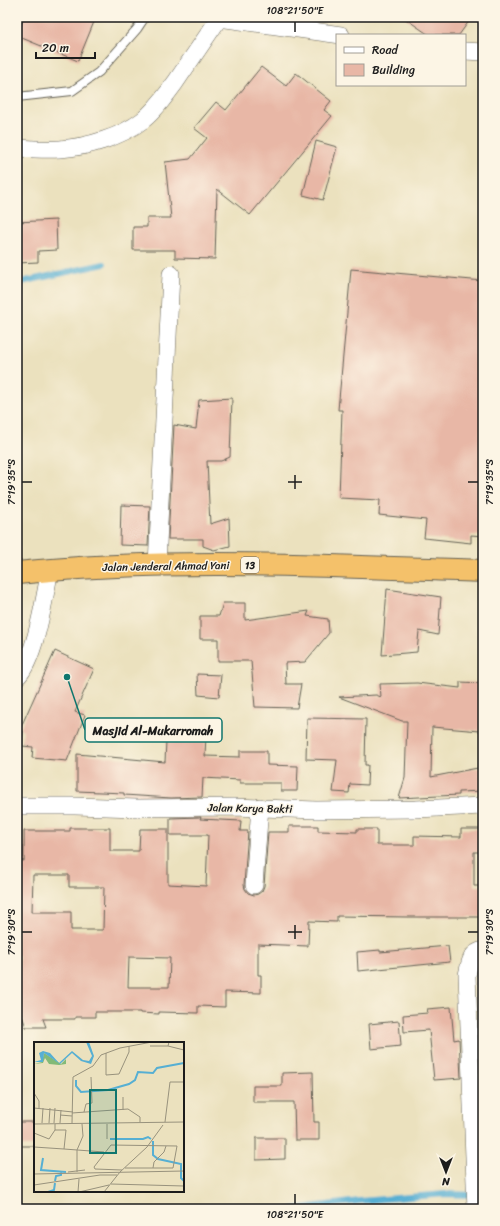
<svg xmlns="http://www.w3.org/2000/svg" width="500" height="1226" font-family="Sriracha,sans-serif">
<rect width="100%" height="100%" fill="#fcf5e5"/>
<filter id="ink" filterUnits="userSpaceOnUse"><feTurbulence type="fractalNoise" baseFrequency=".025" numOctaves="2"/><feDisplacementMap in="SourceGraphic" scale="8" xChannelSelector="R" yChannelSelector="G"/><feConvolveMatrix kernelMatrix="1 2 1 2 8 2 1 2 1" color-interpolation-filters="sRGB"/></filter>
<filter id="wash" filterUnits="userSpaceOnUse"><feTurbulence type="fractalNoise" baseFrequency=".012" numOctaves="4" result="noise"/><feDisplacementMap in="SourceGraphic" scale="16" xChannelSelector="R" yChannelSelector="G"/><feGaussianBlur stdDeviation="0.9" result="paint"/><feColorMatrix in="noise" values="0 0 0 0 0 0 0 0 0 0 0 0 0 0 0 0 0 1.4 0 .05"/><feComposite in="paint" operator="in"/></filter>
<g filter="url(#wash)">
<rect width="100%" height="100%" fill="#ebe1be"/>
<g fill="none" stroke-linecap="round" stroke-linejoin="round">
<g stroke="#56afd3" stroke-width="6">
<path d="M 17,283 L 104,264"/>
<path d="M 293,1209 L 360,1201 L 446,1194 L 473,1195"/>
</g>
</g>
<g id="blocks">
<g fill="#e8b7a6" fill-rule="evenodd">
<path d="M 24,17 L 96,17 L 78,61 L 17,36 Z"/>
<path d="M 403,17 L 472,17 L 459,35 L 429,35 Z"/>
<path d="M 261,67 L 286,86 L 296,73 L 331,101 L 324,110 L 332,116 L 250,215 L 217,189 L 215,259 L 175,258 L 175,250 L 133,250 L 133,227 L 147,227 L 147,218 L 171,218 L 165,162 L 190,159 L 207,138 L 194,128 L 216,102 L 226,110 Z"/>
<path d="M 316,141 L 337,147 L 323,200 L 303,195 Z"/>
<path d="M 56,220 L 57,250 L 38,251 L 38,262 L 17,263 L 17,222 Z"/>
<path d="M 351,269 L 483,281 L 483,410 L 480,437 L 483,438 L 483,536 L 471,535 L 471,543 L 424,538 L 426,520 L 379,515 L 380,500 L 339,498 L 342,410 L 338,410 Z"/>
<path d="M 232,398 L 230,457 L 221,461 L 207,461 L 210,524 L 229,518 L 230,546 L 214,550 L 203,546 L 203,539 L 168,539 L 174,425 L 196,429 L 199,400 Z"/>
<path d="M 121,505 L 150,506 L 148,546 L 120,545 Z"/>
<path d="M 387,589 L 441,597 L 438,635 L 419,631 L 417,652 L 382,655 Z"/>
<path d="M 223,603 L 245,603 L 245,620 L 309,611 L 307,616 L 328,619 L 329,633 L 305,662 L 285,663 L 286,684 L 301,684 L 297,708 L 255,707 L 251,661 L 218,661 L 218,639 L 200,639 L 200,616 L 219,616 Z"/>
<path d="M 55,651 L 94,669 L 75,712 L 85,715 L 67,761 L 32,758 L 33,747 L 22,746 L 23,731 L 20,729 Z"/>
<path d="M 197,674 L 221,675 L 219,697 L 198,695 Z"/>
<path d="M 460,682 L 483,683 L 480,731 L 432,727 L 431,777 L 483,767 L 483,791 L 459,792 L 459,795 L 399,798 L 405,778 L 407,721 L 402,721 L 339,697 L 376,695 L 381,697 L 380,684 L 417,683 L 460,688 Z"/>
<path d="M 307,718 L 366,719 L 365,765 L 368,765 L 367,785 L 350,784 L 349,793 L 333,792 L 337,760 L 306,759 Z"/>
<path d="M 177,734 L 206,735 L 205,756 L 240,757 L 240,751 L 267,751 L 267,765 L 298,766 L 297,791 L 281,791 L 281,783 L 240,783 L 240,780 L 203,778 L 202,797 L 171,798 L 124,795 L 124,793 L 77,791 L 77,754 L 165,762 L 166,741 L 176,742 Z"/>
<path d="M 201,817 L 200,819 L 241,821 L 240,831 L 248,831 L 244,885 L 245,889 L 248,893 L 254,895 L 258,894 L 262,891 L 264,886 L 268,832 L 289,832 L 289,826 L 318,826 L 318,831 L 357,832 L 357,829 L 377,829 L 377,845 L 414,845 L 414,836 L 461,837 L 461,829 L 483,829 L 483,852 L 474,852 L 474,886 L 483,886 L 483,917 L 408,917 L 337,916 L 337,922 L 309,921 L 308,946 L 258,944 L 258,975 L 261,975 L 261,993 L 225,992 L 225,1007 L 198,1006 L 198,1013 L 159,1012 L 159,1014 L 140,1013 L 140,1012 L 95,1012 L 95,1017 L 75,1017 L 75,1019 L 43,1019 L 46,1027 L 26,1027 L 21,1013 L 19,1013 L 19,955 L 17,955 L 17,860 L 24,861 L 24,831 L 70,831 L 70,828 L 110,828 L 110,851 L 139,851 L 140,829 L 168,829 L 168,884 L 206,886 L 208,835 L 170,835 L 170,818 ZM 33,875 L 69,875 L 69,887 L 104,887 L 103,930 L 71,930 L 71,912 L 32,912 ZM 129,957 L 170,958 L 169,987 L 128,987 Z"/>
<path d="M 448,946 L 450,962 L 358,971 L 357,952 L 380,950 L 380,952 Z"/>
<path d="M 451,1007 L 454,1040 L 459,1039 L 461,1078 L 434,1080 L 429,1030 L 404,1032 L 403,1015 L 428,1013 L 427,1009 Z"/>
<path d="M 399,1021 L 401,1046 L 371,1049 L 369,1024 Z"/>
<path d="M 313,1072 L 314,1122 L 319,1122 L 319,1140 L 295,1140 L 294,1102 L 253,1102 L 253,1086 L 282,1086 L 282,1073 Z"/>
<rect x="17" y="1122" width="18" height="24"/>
<path d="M 256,1138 L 285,1138 L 285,1159 L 256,1160 Z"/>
</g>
</g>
</g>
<g filter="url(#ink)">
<use href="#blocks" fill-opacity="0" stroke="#646155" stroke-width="1"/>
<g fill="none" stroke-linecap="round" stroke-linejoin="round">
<defs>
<path id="service" d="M 17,97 L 72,91 L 99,72 L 137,29 L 145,17"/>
<g id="minor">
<path d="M 219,18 L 341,35"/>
<path d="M 465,51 L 483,52"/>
<path d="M 17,148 C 31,149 46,150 60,149 C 88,147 121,137 143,120 C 156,110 165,96 175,83 C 190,61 205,39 220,17"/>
<path d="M 157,565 L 171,274"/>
<path d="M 17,677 C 35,661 45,595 50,569"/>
<path d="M 17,806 L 75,806 L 137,808 L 234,807 L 316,810 L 416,809 L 483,806"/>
<path d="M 254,885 L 260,807"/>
<path d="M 476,1209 L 467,975 C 470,963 470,953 483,950"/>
</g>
<path id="trunk" d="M 17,573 C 172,557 328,566 483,571"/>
</defs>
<use href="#service" stroke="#646155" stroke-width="10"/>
<use href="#minor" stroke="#646155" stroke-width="18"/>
<use href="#trunk" stroke="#646155" stroke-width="24"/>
<use href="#service" stroke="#fff" stroke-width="8"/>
<use href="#minor" stroke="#fff" stroke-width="17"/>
<use href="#trunk" stroke="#f4c16a" stroke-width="22"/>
</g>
</g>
<path fill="none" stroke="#1c1c1c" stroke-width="1.5" d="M 295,22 L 295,32M 295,475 L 295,489M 22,482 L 32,482M 288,482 L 302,482M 468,482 L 478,482M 295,925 L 295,939M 22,932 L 32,932M 288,932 L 302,932M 468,932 L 478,932M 295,1194 L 295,1204"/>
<g text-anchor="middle" stroke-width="3" stroke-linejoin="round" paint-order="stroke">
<rect fill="#fcf5e5" stroke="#5f5d58" stroke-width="1" x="241" y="557" width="18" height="16" rx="3"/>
<g font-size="10" font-weight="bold" fill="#1c1c1c">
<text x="250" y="569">13</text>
</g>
<g font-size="11" fill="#1c1c1c" stroke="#fcf5e5">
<text transform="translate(166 566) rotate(-1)" y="4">Jalan Jenderal Ahmad Yani</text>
<text transform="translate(250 808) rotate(1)" y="4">Jalan Karya Bakti</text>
</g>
</g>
<g transform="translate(34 1042)">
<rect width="150" height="150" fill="#ebe1be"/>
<path d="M 10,11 L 27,22 L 32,17 L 32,22 L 25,23 L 15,22 L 11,16 L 9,21 L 0,22 L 8,20 Z" fill="#83ba77"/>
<path d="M 52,0 L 55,0 L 60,14 L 57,22 L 47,19 L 38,11 L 26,22 L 10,11 L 9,20 L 0,20 L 7,18 L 5,11 L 9,9 L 16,11 L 25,21 L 38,9 L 49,18 L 55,19 L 58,14 Z" fill="#56afd3"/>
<path fill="none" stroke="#56afd3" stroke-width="2" d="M 42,38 L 42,44 L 47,50 L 74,48 L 95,42 L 101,38 L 104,30 L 119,31 L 123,26 L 150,21M 76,97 L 109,97 L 114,95 L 117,97M 119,99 L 119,113 L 124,117 L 147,122 L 147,136 L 150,139M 9,116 L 7,128 L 32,130M 21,139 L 22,134 L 27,133 L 27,130M 14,150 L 20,148 L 21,141"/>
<path fill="none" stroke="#98927d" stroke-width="1" d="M 135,0 L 134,4 L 150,8M 116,4 L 134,4M 72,11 L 72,33 L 85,32 L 95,10 L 95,4M 0,51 L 5,59 L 5,66M 0,66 L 39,70M 89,68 L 89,55M 50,70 L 52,62 L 58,61 L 57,35M 38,71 L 94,67 L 106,75 L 106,80M 26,73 L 38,74M 131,80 L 136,40 L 150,40M 8,81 L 9,66M 15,81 L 16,66M 20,81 L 21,66M 26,81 L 27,68M 38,81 L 39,35 L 59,24 L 67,13 L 86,6 L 118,0M 0,82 L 150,80M 0,91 L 15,97 L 21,88M 73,97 L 73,82M 0,105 L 30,107 L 32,88 L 21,88 L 21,82M 30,107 L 70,110M 119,126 L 120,120 L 130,110 L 132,104M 88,128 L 61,127 L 60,125 L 77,103 L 143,104 L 139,126 L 91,126M 34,130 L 51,128M 43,130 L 43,108 L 49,94 L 48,82M 0,132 L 150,129M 77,142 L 150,144M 0,143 L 66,133 L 83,133M 44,150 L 45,137M 45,150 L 75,143M 70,150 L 86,130 L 113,105 L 129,83"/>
<path fill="#0f766e" fill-opacity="0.15" stroke="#0f766e" stroke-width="2" d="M 56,48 L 82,48 L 82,111 L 56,111 Z"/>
<rect width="150" height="150" fill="none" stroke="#1c1c1c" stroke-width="2"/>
</g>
<path fill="none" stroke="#0f766e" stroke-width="1.5" d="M67 677L85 730"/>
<circle fill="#0f766e" stroke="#fcf5e5" stroke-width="1.5" cx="67" cy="677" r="4"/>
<rect fill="#fcf5e5" stroke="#0f766e" stroke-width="1.5" x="85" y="718" width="137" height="24" rx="4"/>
<g font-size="12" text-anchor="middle" font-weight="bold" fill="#1c1c1c">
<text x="153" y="735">Masjid Al-Mukarromah</text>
</g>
<rect width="500" height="1226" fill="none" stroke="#fcf5e5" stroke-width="44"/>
<rect x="336" y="34" width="130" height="52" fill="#fcf5e5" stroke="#a29e95"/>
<rect x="344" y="47" width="20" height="6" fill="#ffffff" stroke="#a29e95"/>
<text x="372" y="54" font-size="12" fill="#1c1c1c">Road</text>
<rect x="344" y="64" width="20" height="12" fill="#e8b7a6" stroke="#a29e95"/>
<text x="372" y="74" font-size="12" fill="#1c1c1c">Building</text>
<g transform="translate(446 1172) rotate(180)" stroke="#fcf5e5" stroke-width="3" paint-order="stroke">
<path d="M0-3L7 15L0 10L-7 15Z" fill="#1c1c1c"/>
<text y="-6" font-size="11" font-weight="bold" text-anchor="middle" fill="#1c1c1c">N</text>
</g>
<path d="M36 52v6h59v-6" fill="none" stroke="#1c1c1c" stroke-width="2"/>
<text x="42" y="52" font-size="12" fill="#1c1c1c" stroke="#fcf5e5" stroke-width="3" paint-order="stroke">20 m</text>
<rect x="22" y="22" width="456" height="1182" fill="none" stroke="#1c1c1c" stroke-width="1.5"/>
<g font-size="10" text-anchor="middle" fill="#1c1c1c">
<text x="295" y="14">108°21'50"E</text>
<text transform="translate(489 482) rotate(-90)" y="4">7°19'35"S</text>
<text transform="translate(11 482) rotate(-90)" y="4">7°19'35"S</text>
<text transform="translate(489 932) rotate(-90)" y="4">7°19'30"S</text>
<text transform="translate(11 932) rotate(-90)" y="4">7°19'30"S</text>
<text x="295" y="1218">108°21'50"E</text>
</g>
</svg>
